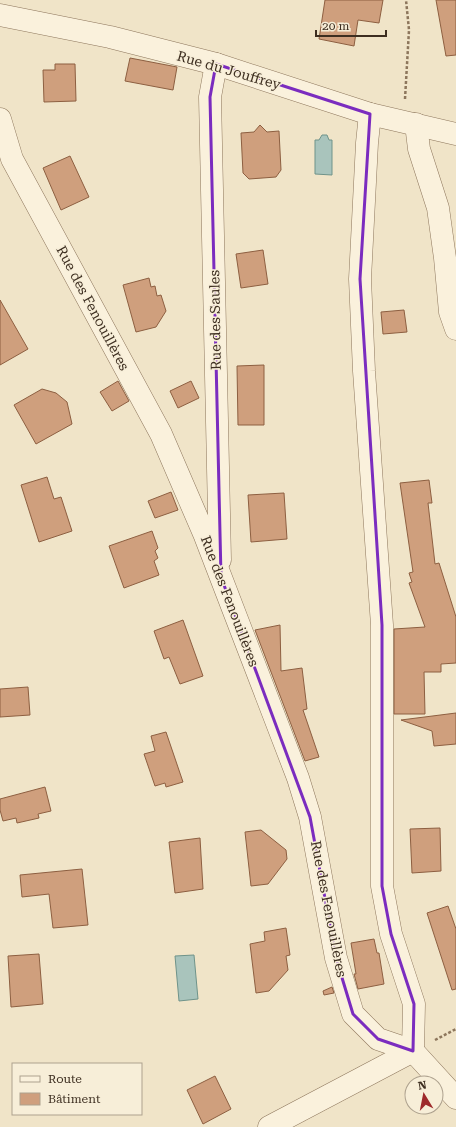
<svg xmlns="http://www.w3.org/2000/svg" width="456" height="1127" font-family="'Roboto Serif',serif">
<rect width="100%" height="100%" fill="#f0e4c8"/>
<g fill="#a9c4bc" stroke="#6f938a">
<path d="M 322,135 L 327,135 L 329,140 L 332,140 L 332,175 L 315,174 L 315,140 L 319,140 Z"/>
<path d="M 194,955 L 198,999 L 179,1001 L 175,956 Z"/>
</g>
<g fill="#cf9f7d" stroke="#8d5f41">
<path d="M 325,0 L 383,0 L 379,23 L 358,20 L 354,46 L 319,39 Z"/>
<path d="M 436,0 L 456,0 L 456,55 L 446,56 Z"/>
<path d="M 130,58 L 177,67 L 173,90 L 125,81 Z"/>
<path d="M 55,64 L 75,64 L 76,101 L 44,102 L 43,70 L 55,70 Z"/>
<path d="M 260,125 L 267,132 L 279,131 L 281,170 L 276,177 L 249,179 L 243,173 L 241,133 L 254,132 Z"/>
<path d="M 70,156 L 89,197 L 61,210 L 43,168 Z"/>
<path d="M 263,250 L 268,284 L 241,288 L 236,254 Z"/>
<path d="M 149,278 L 151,287 L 155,286 L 157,296 L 161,295 L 166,311 L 156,327 L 136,332 L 123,285 Z"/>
<path d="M 0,300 L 28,349 L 0,365 Z"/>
<path d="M 404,310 L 407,332 L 383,334 L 381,312 Z"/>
<path d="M 264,365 L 264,425 L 238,425 L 237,366 Z"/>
<path d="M 118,381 L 129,401 L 112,411 L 100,392 Z"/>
<path d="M 191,381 L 199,398 L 178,408 L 170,391 Z"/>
<path d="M 42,389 L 56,393 L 67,402 L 72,424 L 36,444 L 14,405 Z"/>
<path d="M 47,477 L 54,499 L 61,497 L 72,531 L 39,542 L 21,485 Z"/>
<path d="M 429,480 L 432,503 L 428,503 L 435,564 L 439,563 L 456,617 L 456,663 L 441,664 L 441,672 L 424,672 L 425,714 L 394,714 L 394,629 L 425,627 L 409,583 L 412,582 L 409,573 L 413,572 L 400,483 Z"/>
<path d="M 171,492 L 178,510 L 155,518 L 148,501 Z"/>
<path d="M 284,493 L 287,539 L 251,542 L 248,495 Z"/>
<path d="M 152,531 L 158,548 L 155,551 L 158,558 L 154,561 L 159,575 L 124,588 L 109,546 Z"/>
<path d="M 183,620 L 203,676 L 180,684 L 169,657 L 164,659 L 154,631 Z"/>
<path d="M 280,625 L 281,671 L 302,668 L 307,709 L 303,710 L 319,757 L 305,761 L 255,630 Z"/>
<path d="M 28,687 L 30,715 L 0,717 L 0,689 Z"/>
<path d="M 456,713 L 456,744 L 434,746 L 432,731 L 401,720 Z"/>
<path d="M 166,732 L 183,782 L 166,787 L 165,783 L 155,786 L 144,754 L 155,751 L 151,736 Z"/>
<path d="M 45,787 L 51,811 L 38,814 L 39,818 L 17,823 L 16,818 L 3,821 L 0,810 L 0,799 Z"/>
<path d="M 440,828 L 441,871 L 412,873 L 410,829 Z"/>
<path d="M 261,830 L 286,850 L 287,859 L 268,884 L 251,886 L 245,832 Z"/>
<path d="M 200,838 L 203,889 L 175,893 L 169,842 Z"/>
<path d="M 82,869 L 88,925 L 53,928 L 49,894 L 22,897 L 20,875 Z"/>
<path d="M 448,906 L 456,929 L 456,989 L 452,990 L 427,913 Z"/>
<path d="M 286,928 L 290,955 L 286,956 L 288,970 L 269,991 L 256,993 L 250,944 L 265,941 L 264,932 Z"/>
<path d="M 374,939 L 377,953 L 379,953 L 384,984 L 358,989 L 354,974 L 356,974 L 351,943 Z"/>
<path d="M 39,954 L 43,1004 L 11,1007 L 8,956 Z"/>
<path d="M 332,987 L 334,993 L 324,995 L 323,991 Z"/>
<path d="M 215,1076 L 231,1109 L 203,1124 L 187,1090 Z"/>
</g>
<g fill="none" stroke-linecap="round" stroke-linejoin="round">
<defs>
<g id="minor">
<path d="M 0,15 L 110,37 L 216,64 L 370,114 L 456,134"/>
<path d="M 216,64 L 210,97 L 220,560"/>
<path d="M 370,114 L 367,143 L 360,279 L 364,371 L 382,625 L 382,886 L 391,934 L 414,1004 L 413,1051"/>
<path d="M 0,119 L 12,159 L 161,434 L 205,536 L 298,778 L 310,817 L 336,958 L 353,1014 L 378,1039 L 413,1051 L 456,1098"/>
<path d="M 416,124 L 419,149 L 438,208 L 445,258 L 450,312 L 456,329"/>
<path d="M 269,1127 L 413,1051"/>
</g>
</defs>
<use href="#minor" stroke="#8d765c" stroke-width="23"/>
<g stroke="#8d765c" stroke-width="2.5" stroke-dasharray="3 2" stroke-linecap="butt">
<path d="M 405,99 L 409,30 L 406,0"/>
<path d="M 435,1040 L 456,1029"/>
</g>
<use href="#minor" stroke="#faf1dc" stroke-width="22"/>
</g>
<path fill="none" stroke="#7b2cbf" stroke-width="3" stroke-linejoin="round" d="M 216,64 L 370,114 L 360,279 L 382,625 L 382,886 L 391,934 L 414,1004 L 413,1051 L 378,1039 L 353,1014 L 336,958 L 310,817 L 221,577 L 210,97 Z"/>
<g text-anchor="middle" stroke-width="3" stroke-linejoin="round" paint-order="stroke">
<g font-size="14" fill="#3d2e20" stroke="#f7eed8">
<text transform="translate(229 70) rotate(16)" y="5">Rue du Jouffrey</text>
<text transform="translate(93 308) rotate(62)" y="5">Rue des Fenouillères</text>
<text transform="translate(215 320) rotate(-91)" y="5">Rue des Saules</text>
<text transform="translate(230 601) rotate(69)" y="5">Rue des Fenouillères</text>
<text transform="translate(329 909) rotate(79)" y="5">Rue des Fenouillères</text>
</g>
</g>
<rect x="12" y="1063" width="130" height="52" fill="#f7eed8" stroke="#ada18e"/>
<rect x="20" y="1076" width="20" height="6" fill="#faf1dc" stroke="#ada18e"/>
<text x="48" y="1083" font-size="12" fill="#3d2e20">Route</text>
<rect x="20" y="1093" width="20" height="12" fill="#cf9f7d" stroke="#ada18e"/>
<text x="48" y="1103" font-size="12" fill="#3d2e20">Bâtiment</text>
<g transform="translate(424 1095) rotate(350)"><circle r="19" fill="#f7eed8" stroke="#ada18e"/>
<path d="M0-3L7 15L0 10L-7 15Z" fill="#9e2a2b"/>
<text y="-6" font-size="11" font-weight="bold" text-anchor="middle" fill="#3d2e20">N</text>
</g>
<path d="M316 30v6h70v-6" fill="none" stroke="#3d2e20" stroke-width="2"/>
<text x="322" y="30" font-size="12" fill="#3d2e20" stroke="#f7eed8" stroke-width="3" paint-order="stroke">20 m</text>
</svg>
